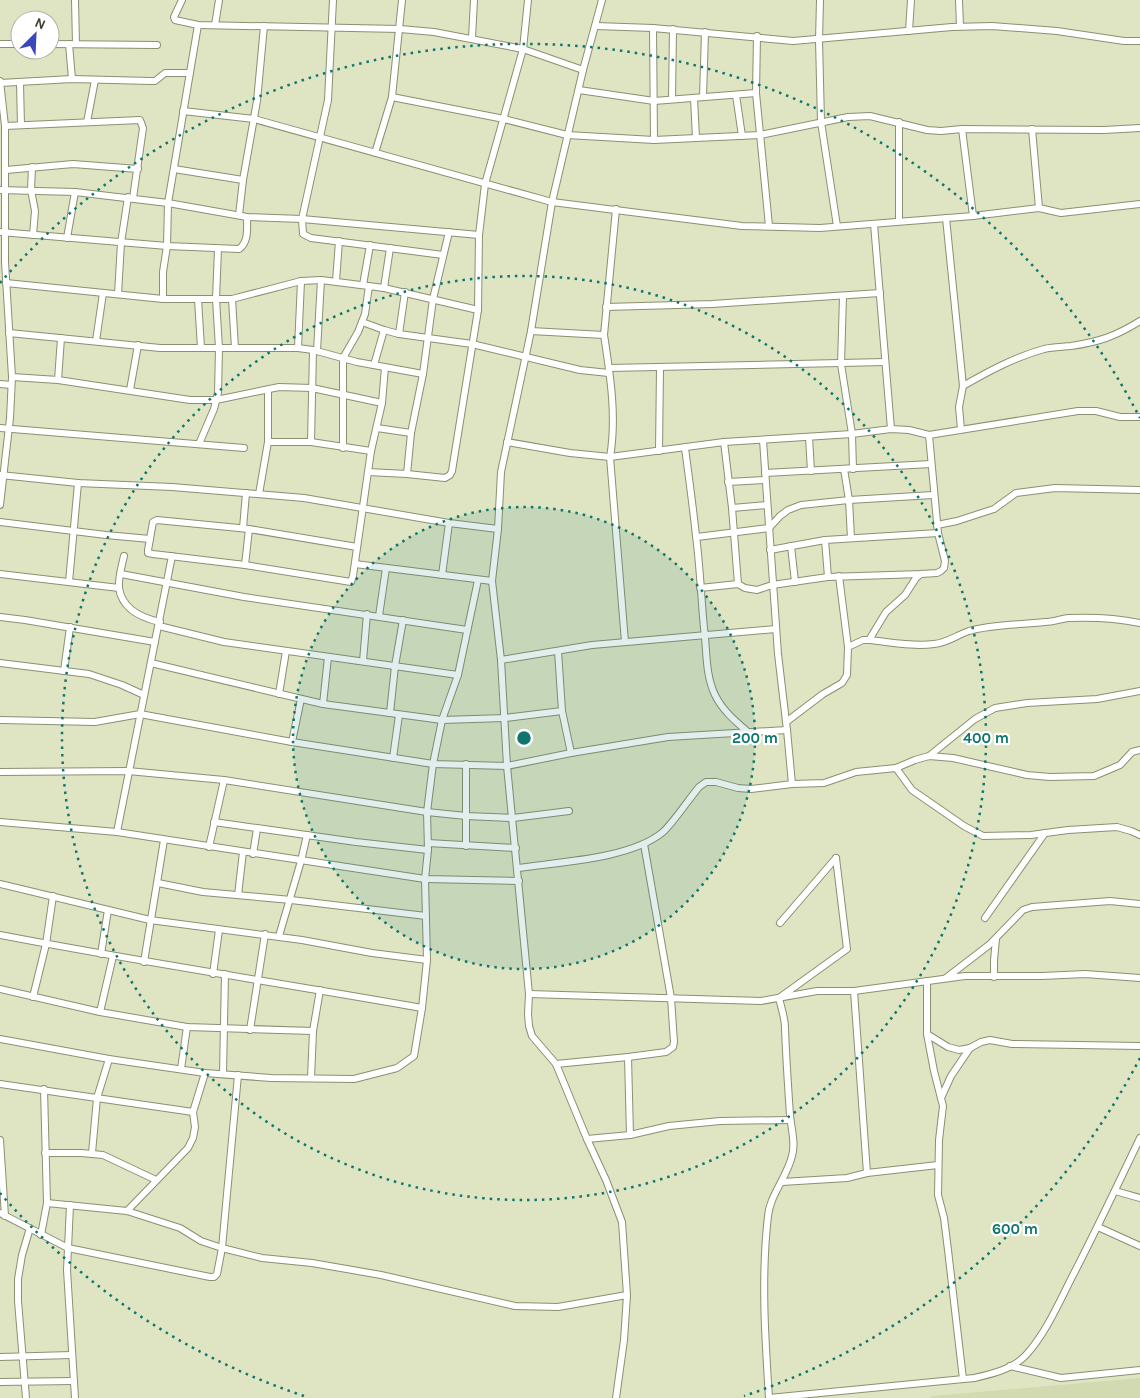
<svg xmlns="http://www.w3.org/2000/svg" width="1140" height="1398" font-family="Karla,sans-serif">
<rect width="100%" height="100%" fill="#dfe5c3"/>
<path fill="#d2dab1" d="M 1140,1378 L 1140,1398 L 931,1398 L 931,1396 Z"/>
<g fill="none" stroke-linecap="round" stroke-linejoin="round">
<defs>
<g id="street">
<path d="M 75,0 L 76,44"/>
<path d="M 182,0 L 174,17 L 175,20 L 198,25 L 400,29 L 434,32 L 523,49 L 583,70"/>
<path d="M 333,0 L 328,100 L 302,219 L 303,234 L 311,238 L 443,255"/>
<path d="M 602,0 L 583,70 L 552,202 L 531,331 L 501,472 L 498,529 L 492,581 L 501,660 L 507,766 L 529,994 L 528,1014 L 529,1026 L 532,1036 L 556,1064 L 587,1139 L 606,1180 L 622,1222 L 627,1295 L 624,1340 L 616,1398"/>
<path d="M 820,0 L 819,40 L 821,122 L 837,226"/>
<path d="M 959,0 L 960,26"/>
<path d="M 215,25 L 219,0"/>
<path d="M 596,26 L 653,28 L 793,41 L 952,27 L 992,26 L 1057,31 L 1124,41 L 1140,41"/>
<path d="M 653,28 L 654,140"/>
<path d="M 909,31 L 911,0"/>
<path d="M 757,36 L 756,93 L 769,226"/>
<path d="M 472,38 L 474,0"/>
<path d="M 0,44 L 20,44"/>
<path d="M 50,44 L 157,45"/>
<path d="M 69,44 L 72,79"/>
<path d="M 0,81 L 5,126 L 5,262 L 12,377 L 10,418 L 0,505"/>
<path d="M 0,83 L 72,79 L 151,81 L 155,81 L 165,73 L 190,73"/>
<path d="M 20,83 L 21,125"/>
<path d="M 579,90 L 654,101 L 756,93"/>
<path d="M 736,95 L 742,136"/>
<path d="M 392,97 L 504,119 L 567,135 L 654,140 L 760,135 L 848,117 L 870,116 L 927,130 L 941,131 L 962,129 L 1104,130 L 1140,128"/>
<path d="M 703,97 L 705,32"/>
<path d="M 694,98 L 696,138"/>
<path d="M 672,99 L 673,29"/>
<path d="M 183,111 L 254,119 L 552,202 L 742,226 L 820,228 L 973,216 L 1039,208 L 1061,213 L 1140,204"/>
<path d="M 87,122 L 95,80"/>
<path d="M 5,126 L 140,120 L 143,128 L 133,198"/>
<path d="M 962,129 L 973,216"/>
<path d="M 1032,129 L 1039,208"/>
<path d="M 375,153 L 392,97 L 402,0"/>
<path d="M 32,167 L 31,190 L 35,211 L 33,235"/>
<path d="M 174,169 L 243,180"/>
<path d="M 6,170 L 73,164 L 138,169"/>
<path d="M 0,190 L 75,192 L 168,203 L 247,217 L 302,219 L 479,235"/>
<path d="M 239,215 L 243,180 L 257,101 L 264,26"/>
<path d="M 946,218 L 963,386 L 959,407 L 961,429"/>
<path d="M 899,221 L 899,122"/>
<path d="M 874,224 L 891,429"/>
<path d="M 0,232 L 167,246 L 239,249 C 249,242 247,228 247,217"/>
<path d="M 67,238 L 75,192"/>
<path d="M 336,281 L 339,241"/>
<path d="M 6,283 L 163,299 L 232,299 L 301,281 L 321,280 L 384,288 L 478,310"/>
<path d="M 363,285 L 370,245"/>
<path d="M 384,288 L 390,248"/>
<path d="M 118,294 L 121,243 L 128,197"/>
<path d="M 843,296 L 841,364 L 852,434 L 853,469"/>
<path d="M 163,299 L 163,272 L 167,246 L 168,203 L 198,25"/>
<path d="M 198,299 L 201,348"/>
<path d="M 232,299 L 235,348"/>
<path d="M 606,307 L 712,304 L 880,293"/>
<path d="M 362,322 L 384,330 L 399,334 L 472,344 L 580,370 L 609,373"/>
<path d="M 531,331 L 604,335 L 616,209"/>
<path d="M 9,333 L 160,348 L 298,348 L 313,350 L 357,362 L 423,374"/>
<path d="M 399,334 L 405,292"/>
<path d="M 604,335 C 610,374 617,417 610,457 L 625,642"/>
<path d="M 96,341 L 103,293"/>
<path d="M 298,348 L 301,281"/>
<path d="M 317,351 L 321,280"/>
<path d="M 374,365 L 384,330"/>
<path d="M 609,368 L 885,362"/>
<path d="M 12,377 L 58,380 L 190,400 L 216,400 L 279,387 L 312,388 L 382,403"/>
<path d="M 58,380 L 61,338"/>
<path d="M 0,384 L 11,385"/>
<path d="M 963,386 C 989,371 1015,357 1044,349 C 1053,347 1062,347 1071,346 C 1099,342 1116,336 1140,321"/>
<path d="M 130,390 L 138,345"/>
<path d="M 0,428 L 244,448"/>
<path d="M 377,428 L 411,433"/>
<path d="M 809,437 L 811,471"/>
<path d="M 763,440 L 778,654 L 787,730 L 792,784"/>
<path d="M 268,442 L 268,390"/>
<path d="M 311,442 L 313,350"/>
<path d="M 507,442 L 570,453 L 610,457 L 724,442 L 852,434 L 891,429 L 909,430 L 929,435 L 1078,411 L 1096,411 L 1120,417 L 1140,417"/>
<path d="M 724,442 L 732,508 L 738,584"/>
<path d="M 199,444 L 214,409 L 218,393 L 219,348 L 216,299 L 218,249"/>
<path d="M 343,448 L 343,358 L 358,332 L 365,314 L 369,286"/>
<path d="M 685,448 C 689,478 693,507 696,536 C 700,566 701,597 704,628 C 707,650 705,674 715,695 C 723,711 735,721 748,732"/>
<path d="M 659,451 L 660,368"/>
<path d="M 844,469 L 849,500 L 851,538"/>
<path d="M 368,472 L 407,474 L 445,478 L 450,475 L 452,471 L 478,310 L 479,235 L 485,184 L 523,49 L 528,0"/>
<path d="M 765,473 L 931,464"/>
<path d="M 407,474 L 411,433 L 423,374 L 433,299 L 449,232"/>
<path d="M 0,475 L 78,483 L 172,487 L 304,498 L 449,523 L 498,529"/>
<path d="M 728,482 L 765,480"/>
<path d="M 259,494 L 268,442 L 311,442 L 371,451"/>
<path d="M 732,508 L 767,505"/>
<path d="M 0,522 L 106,535 L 150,539"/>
<path d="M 937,525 L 957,521 L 994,509 L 1016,493 L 1055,488 L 1140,490"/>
<path d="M 243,528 L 246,493"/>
<path d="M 697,537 L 769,528 L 780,516 L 788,510 L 801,505 L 849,500 L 933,495"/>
<path d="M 825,540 L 828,577"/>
<path d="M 791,546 L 795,582"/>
<path d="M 357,547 L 249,529 L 157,520 L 153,522 L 148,550 L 148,553 L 153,554 L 245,565 L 351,582 L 353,576 L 371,451 L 382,403 L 385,367"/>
<path d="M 770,550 L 825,540 L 938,533"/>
<path d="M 124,556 C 122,565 118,578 119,588 C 122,609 142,618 160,622"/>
<path d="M 355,564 L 492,581"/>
<path d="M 245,565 L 249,529"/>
<path d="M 0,574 L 119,588"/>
<path d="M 121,574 L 244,597 L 467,630"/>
<path d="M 442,575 L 449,523"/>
<path d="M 69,582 L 78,483"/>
<path d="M 700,588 L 738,584 L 745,588 L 757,590 L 772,585 L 828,577 L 921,574 L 937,573 L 941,571 L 944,568 L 945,561 L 938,533 L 929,435"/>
<path d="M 379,616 L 386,568"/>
<path d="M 0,617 L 25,620 L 155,642"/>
<path d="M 159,626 L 224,642 L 458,675"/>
<path d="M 869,640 C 890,642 913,647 934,644 C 947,643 957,635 969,631 C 993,624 1020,625 1045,622 C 1053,622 1060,619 1068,618 C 1092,617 1116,618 1140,623"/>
<path d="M 848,647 L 863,640 L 869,640 L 886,612 L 905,595 L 916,578 L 921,574"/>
<path d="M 501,660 L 592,645 L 776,629"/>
<path d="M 363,661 L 367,614"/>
<path d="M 0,663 L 89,674 L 122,685 L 144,695"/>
<path d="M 151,663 L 323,704 L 442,720 L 505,718 L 562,711 L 558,651"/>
<path d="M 64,671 L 70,627"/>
<path d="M 279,694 L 286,651"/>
<path d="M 323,704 L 328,657"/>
<path d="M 562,711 L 571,753"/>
<path d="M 390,713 L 395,666 L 403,620"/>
<path d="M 0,720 L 95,722 L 140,714 L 292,742 L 433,764 L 507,766 L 571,753 L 668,737 L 787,730"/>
<path d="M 786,722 L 823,694 L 842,683 L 847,675 L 848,647 L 839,576"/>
<path d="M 292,742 L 301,699"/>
<path d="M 929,756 L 975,719 L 995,708 L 1027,703 L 1097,699 L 1140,691"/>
<path d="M 393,758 L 399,715"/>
<path d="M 896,768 L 912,790 L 964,826 L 983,836 L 1031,835 L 1068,830 L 1117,827 L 1131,831 L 1140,835"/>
<path d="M 0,772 L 128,771 L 224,780 L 427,812 L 466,816 L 513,818 L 569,811"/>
<path d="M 0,822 L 117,832 L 425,879 L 519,881"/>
<path d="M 214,822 L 356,842 L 428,850"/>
<path d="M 117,832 L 172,556"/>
<path d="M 428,843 L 516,848"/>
<path d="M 466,846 L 466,764"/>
<path d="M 209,847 L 224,780"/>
<path d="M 253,854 L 257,829"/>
<path d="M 836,858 L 847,949 L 779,998 C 781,1007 785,1018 785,1028 C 786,1057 788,1086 790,1115 C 791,1128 796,1143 792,1156 C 787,1177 770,1195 768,1216 C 761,1276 765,1337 769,1398 L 974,1378 C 992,1374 1013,1369 1026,1355 C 1045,1334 1058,1305 1071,1279 C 1095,1233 1117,1186 1140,1138"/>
<path d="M 518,868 C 558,862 631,859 663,832 C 673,823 689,799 699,787 L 706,782 L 716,782 L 738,788 L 751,789 L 792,784 L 824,783 L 856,772 L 896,768 L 915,760 L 929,756 L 953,758 L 1027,775 L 1050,777 L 1094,776 L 1120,765 L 1132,752 L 1140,750"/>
<path d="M 158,883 L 203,892 L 291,900 L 426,916"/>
<path d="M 0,884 L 150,920 L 302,940 L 372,953 L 427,960"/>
<path d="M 238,895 L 243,852"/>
<path d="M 985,918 L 1045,833"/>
<path d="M 780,923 L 836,858"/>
<path d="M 0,935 C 140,962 281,983 422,1008"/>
<path d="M 279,936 L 301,861 L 307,835"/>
<path d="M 101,954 L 108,910"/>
<path d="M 144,962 L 164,840"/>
<path d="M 213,974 L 219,930"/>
<path d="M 994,977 L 994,960 L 996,939"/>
<path d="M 946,978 L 989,945 L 1023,910 L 1032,907 L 1110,901 L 1140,904"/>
<path d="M 927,981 L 927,1034 L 934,1071 L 943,1106 L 939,1140 L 938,1195 L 944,1218 L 948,1250 L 963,1379"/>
<path d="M 0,989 L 100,1012 L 187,1027 L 313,1031 L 320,990"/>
<path d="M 854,991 L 867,1173"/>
<path d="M 529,994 L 761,1001 L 817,991 L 854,991 L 965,976 L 1042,976 L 1085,974 L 1140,978"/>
<path d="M 33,997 L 46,944 L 53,896"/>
<path d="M 100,1012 L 113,956"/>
<path d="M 250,1030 L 265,934"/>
<path d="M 927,1034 L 948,1047 L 959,1050 L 970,1048 L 981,1042 L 990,1040 L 1012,1044 L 1140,1046"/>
<path d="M 0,1039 L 109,1059 L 205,1073 L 271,1078 L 354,1079 L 397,1068 L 414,1056 L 422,1008 L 427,960 L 425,879 L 428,850 L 427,812 L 433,764 L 442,720 L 458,675 L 478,580"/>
<path d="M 628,1057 L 630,1135"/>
<path d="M 556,1064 L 628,1057 L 666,1052 L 673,1047 L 674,1042 L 671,998 L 644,844"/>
<path d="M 181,1069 L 187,1027"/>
<path d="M 223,1074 L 225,974"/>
<path d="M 311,1078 L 313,1031"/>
<path d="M 0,1084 L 193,1112"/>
<path d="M 941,1098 L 951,1076 L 970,1048"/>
<path d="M 587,1139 L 630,1135 L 669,1126 L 720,1121 L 790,1120"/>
<path d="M 0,1140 L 5,1216"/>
<path d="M 45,1153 L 81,1153 L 103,1155 L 156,1180"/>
<path d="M 92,1153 L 97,1098 L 109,1059"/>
<path d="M 782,1182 L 847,1178 L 867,1173 L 938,1165"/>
<path d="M 1115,1191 L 1140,1198"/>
<path d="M 47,1203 L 127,1211 L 180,1228 L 201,1241 L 222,1248 L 262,1258 L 312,1263 L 381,1275 L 515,1306 L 558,1307 L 627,1295"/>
<path d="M 70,1205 L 67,1270 L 75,1398"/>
<path d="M 127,1211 L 188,1148 L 193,1138 L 195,1127 L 193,1112 L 205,1073"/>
<path d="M 0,1213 L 68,1248 L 210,1277 L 214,1277 L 217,1274 L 222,1248 L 238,1075"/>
<path d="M 1098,1227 L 1140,1246"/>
<path d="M 41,1235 L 47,1203 L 44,1089"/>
<path d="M 0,1357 L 72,1355"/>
<path d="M 1010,1366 L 1061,1378 L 1140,1370"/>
<path d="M 0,1382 L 74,1381"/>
<path d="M 26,1398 L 18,1301 L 18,1279 L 22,1255 L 30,1228"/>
</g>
</defs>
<use href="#street" stroke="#8b9071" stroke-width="8"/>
<use href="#street" stroke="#fff" stroke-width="6"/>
</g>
<circle cx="524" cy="738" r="231" fill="#0f766e" fill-opacity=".12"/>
<g fill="none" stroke="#0f766e" stroke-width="2.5" stroke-dasharray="2.5 5">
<circle cx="524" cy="738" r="231"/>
<circle cx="524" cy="738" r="462"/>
<path d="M1140 1058A694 694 0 0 1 744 1396M304 1396A694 694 0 0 1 0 1193M0 283A694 694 0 0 1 1140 418"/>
</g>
<circle cx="524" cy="738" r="8" fill="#0f766e" stroke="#fff" stroke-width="2.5"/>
<g font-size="15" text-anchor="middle" font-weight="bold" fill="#0f766e" stroke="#fff" stroke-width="4.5" stroke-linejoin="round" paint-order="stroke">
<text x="755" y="743">200 m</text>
<text x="986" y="743">400 m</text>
<text x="1015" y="1234">600 m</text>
</g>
<g transform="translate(35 35) rotate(24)"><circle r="24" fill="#ffffff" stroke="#b1b2ad"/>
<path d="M0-4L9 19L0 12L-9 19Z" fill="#3a46ba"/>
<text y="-8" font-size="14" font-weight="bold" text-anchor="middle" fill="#3c3e31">N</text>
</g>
</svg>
